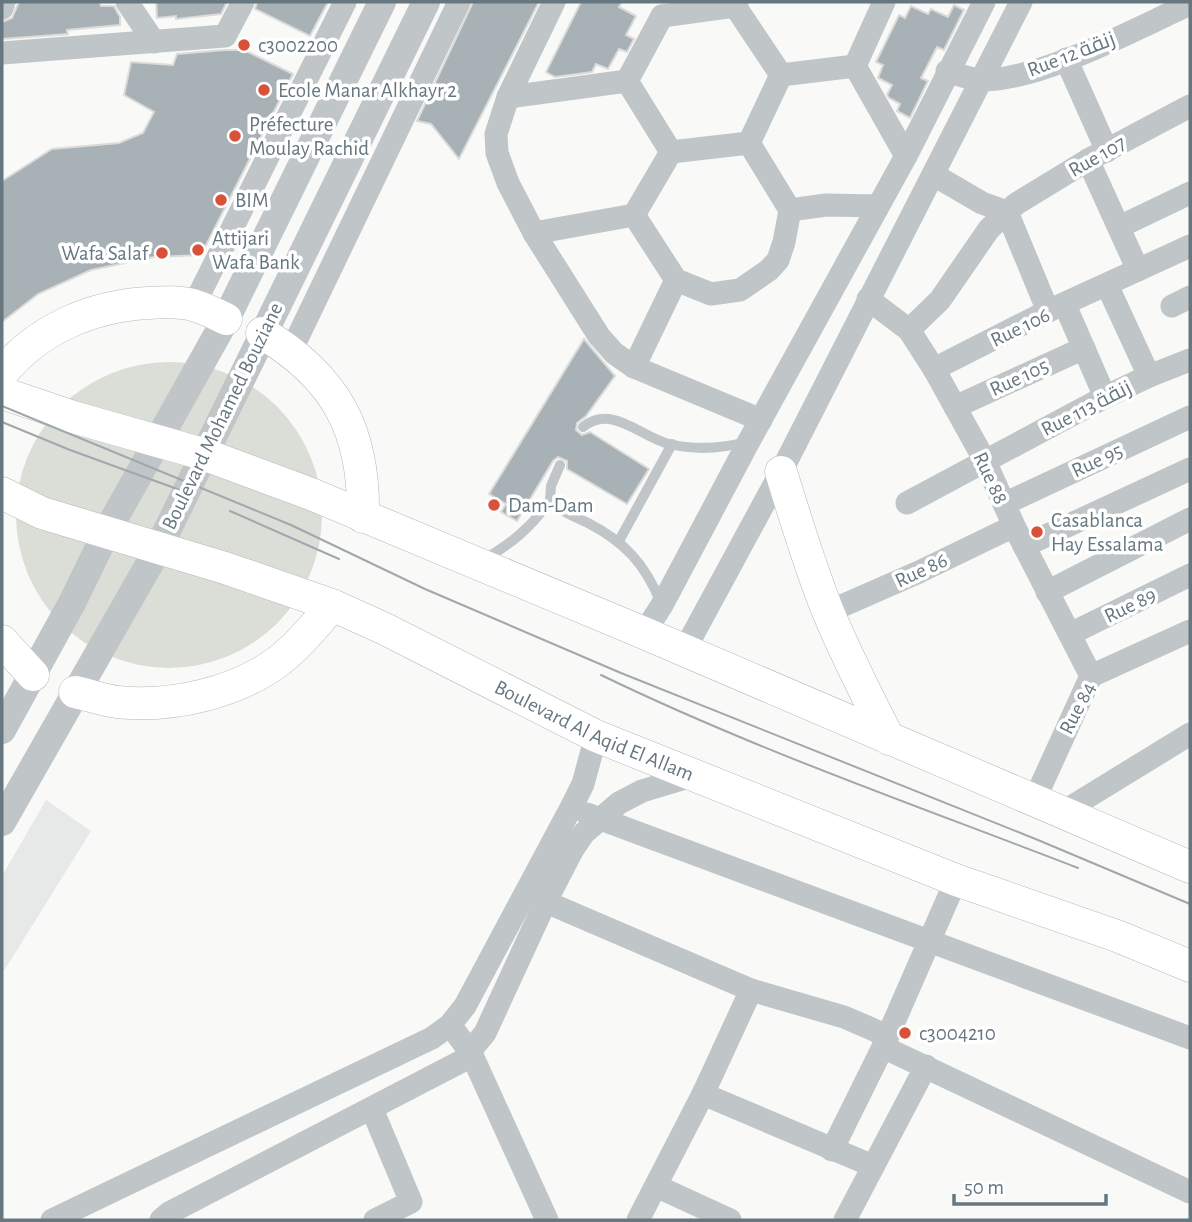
<svg xmlns="http://www.w3.org/2000/svg" width="1192" height="1222" font-family="'Alegreya Sans',Cairo,sans-serif">
<rect width="100%" height="100%" fill="#f9f9f7"/>
<path fill="#e7e9e8" d="M 46,800 L 91,831 L 2,974 L 2,876 Z"/>
<circle fill="#daded6" cx="169" cy="515" r="153"/>
<g fill="#a8b1b6" stroke="#dbdbd9" stroke-width="2">
<path d="M 19,2 L 100,2 L 101,6 L 114,6 L 120,17 L 120,25 L 67,30 L 68,34 L 2,39 L 2,22 L 12,18 Z"/>
<path d="M 156,2 L 227,2 L 221,14 L 176,19 L 176,16 L 157,18 Z"/>
<path d="M 257,2 L 328,2 L 310,36 L 255,9 Z"/>
<path d="M 473,2 L 539,2 L 459,159 L 431,124 L 417,121 Z"/>
<path d="M 581,2 L 622,2 L 619,7 L 636,16 L 626,35 L 634,39 L 627,52 L 619,49 L 608,69 L 596,64 L 592,72 L 555,77 L 546,72 Z"/>
<path d="M 954,5 L 964,10 L 944,50 L 937,47 L 921,78 L 928,81 L 910,118 L 897,111 L 900,104 L 889,98 L 887,95 L 892,85 L 878,78 L 883,65 L 876,62 L 899,15 L 905,18 L 911,6 L 928,14 L 931,9 L 948,17 Z"/>
<path d="M 225,50 L 244,50 L 293,74 L 201,255 L 154,257 L 91,270 L 38,294 L 2,322 L 2,181 L 52,149 L 119,143 L 143,133 L 154,112 L 124,95 L 131,62 L 173,65 L 177,54 Z"/>
<path d="M 584,339 L 615,376 L 586,416 L 577,423 L 576,430 L 582,435 L 590,432 L 649,469 L 627,504 L 567,469 L 567,461 L 558,457 L 553,461 L 517,521 L 501,512 L 506,504 L 489,494 Z"/>
</g>
<g fill="none" stroke-linecap="round" stroke-linejoin="round">
<defs>
<g id="secondary">
<path d="M 262,333 C 336,377 365,431 363,517"/>
<path d="M 2,373 C 38,329 92,306 148,303 C 163,302 182,301 196,306 C 206,309 216,314 226,319"/>
<path d="M 2,393 L 73,417 L 203,454 L 311,494 L 644,633 L 1190,867"/>
<path d="M 781,472 C 796,520 810,568 829,614 C 847,657 868,698 889,739"/>
<path id="s1" d="M 2,493 L 42,513 L 225,568 L 332,605 L 385,629 L 596,736 L 956,880 L 1117,936 L 1190,966"/>
<path d="M 2,641 L 33,675"/>
<path d="M 75,692 C 89,695 103,700 117,702 C 170,708 237,693 280,660 C 300,644 316,625 332,605"/>
</g>
</defs>
<use href="#secondary" stroke="#b3b9bd" stroke-width="33"/>
<g stroke="#c0c5c8" stroke-width="10">
<path d="M 583,427 C 612,404 639,436 669,444 C 695,450 720,449 746,442"/>
<path d="M 560,465 L 551,486 L 550,500 C 559,511 575,517 588,523 C 625,542 645,564 661,603"/>
<path d="M 619,541 L 672,444"/>
<path d="M 483,560 C 511,544 532,527 550,500"/>
</g>
<g stroke="#c0c5c8" stroke-width="23">
<path d="M 127,2 L 154,42"/>
<path d="M 554,2 L 508,97 L 496,134 L 497,153 L 508,183 L 534,233 L 599,336 L 614,353 L 634,367 L 761,420"/>
<path d="M 884,2 L 855,66 L 906,156"/>
<path d="M 735,6 L 781,75"/>
<path d="M 2,8 L 4,2"/>
<path d="M 662,16 L 735,6 L 737,2"/>
<path d="M 2,53 L 225,36 L 243,2"/>
<path d="M 1066,59 L 1107,151"/>
<path d="M 947,71 C 959,75 971,80 984,80 C 1043,79 1135,29 1190,4"/>
<path d="M 627,81 L 671,152"/>
<path d="M 508,97 L 627,81 L 662,16"/>
<path d="M 671,152 L 749,143 L 781,75 L 855,66"/>
<path d="M 1088,160 L 1138,270"/>
<path d="M 934,175 L 982,203 L 1007,212 L 1048,311"/>
<path d="M 790,210 L 826,205 L 878,206"/>
<path d="M 634,215 L 676,280 L 711,294 L 740,290 L 769,270 L 778,260 L 784,242 L 790,210 L 749,143"/>
<path d="M 1119,227 L 1190,193"/>
<path d="M 534,233 L 634,215 L 671,152"/>
<path d="M 1107,285 L 1149,376"/>
<path d="M 868,299 L 909,330 L 934,369 L 985,461 L 1014,526 L 1091,676"/>
<path d="M 194,305 L 345,2"/>
<path d="M 1065,305 L 1105,397"/>
<path d="M 1172,306 L 1190,297"/>
<path d="M 909,330 L 940,300 L 989,229 L 1016,204 L 1088,160 L 1190,106"/>
<path d="M 291,351 L 459,2"/>
<path d="M 634,367 L 676,280"/>
<path d="M 934,369 L 1048,311 L 1190,246"/>
<path d="M 955,407 L 1084,348"/>
<path d="M 907,503 L 1105,397 L 1149,376 L 1190,360"/>
<path d="M 1004,504 L 1190,417"/>
<path d="M 1024,546 L 1190,469"/>
<path d="M 1047,592 L 1190,519"/>
<path d="M 828,612 L 919,572 L 1014,526"/>
<path d="M 644,633 L 662,605 L 749,441 L 906,156 L 984,2"/>
<path d="M 1070,634 L 1190,575"/>
<path d="M 684,651 L 781,472 L 1021,2"/>
<path d="M 1034,801 L 1091,676 L 1190,631"/>
<path d="M 1063,812 L 1190,734"/>
<path d="M 587,814 L 1190,1038"/>
<path d="M 532,896 L 751,990 L 844,1017 L 888,1036"/>
<path d="M 450,1025 L 471,1053 L 547,1220"/>
<path d="M 883,1047 L 1190,1192"/>
<path d="M 703,1094 L 873,1166"/>
<path d="M 372,1109 L 411,1202 L 375,1220"/>
<path d="M 832,1150 L 883,1047 L 956,880"/>
<path d="M 656,1186 L 730,1220"/>
<path d="M 52,1220 L 432,1038 L 450,1025 L 465,1006 L 572,806 L 583,784 L 596,736"/>
<path d="M 161,1220 L 169,1213 L 462,1061 L 485,1033 L 545,903 L 573,849 L 584,833 L 619,803 L 642,791 L 692,776"/>
<path d="M 638,1220 L 703,1094 L 751,990"/>
<path d="M 845,1220 L 926,1066"/>
</g>
<g stroke="#c0c5c8" stroke-width="28">
<path d="M 2,730 L 72,603 L 106,533 L 226,319 L 382,2"/>
<path d="M 2,822 L 158,549 L 426,2"/>
</g>
<use href="#secondary" stroke="#fff" stroke-width="32"/>
<g stroke="#a0a8ad" stroke-width="2">
<path d="M 2,406 L 291,525 L 425,589 L 621,673 L 1038,840 L 1190,904"/>
<path d="M 2,422 L 70,450 L 191,494"/>
<path d="M 230,511 L 339,559"/>
<path d="M 601,675 C 756,750 918,806 1078,868"/>
</g>
</g>
<g fill="#d85138" stroke="#fff" stroke-width="2.5">
<circle cx="244" cy="45" r="7"/>
<circle cx="264" cy="90" r="7"/>
<circle cx="235" cy="136" r="7"/>
<circle cx="221" cy="200" r="7"/>
<circle cx="198" cy="250" r="7"/>
<circle cx="162" cy="253" r="7"/>
<circle cx="494" cy="505" r="7"/>
<circle cx="1037" cy="532" r="7"/>
<circle cx="905" cy="1033" r="7"/>
</g>
<g text-anchor="middle" stroke-width="7" stroke-linejoin="round" paint-order="stroke">
<g font-size="21" fill="#667780" stroke="#fff" text-anchor="start">
<text x="258" y="52">c3002200</text>
<text x="278" y="97">Ecole Manar Alkhayr 2</text>
<text x="249" y="131">Préfecture<tspan x="249" dy="24">Moulay Rachid</tspan></text>
<text x="235" y="207">BIM</text>
<text x="212" y="245">Attijari<tspan x="212" dy="24">Wafa Bank</tspan></text>
<text x="148" y="260" text-anchor="end">Wafa Salaf</text>
<text x="508" y="512">Dam-Dam</text>
<text x="1051" y="527">Casablanca<tspan x="1051" dy="24">Hay Essalama</tspan></text>
<text x="919" y="1040">c3004210</text>
</g>
<g font-size="21" fill="#667780" stroke="#fff">
<text transform="translate(1071 54) rotate(-21)" y="7">Rue 12 زنقة</text>
<text transform="translate(1097 156) rotate(-30)" y="7">Rue 107</text>
<text transform="translate(1020 327) rotate(-26)" y="7">Rue 106</text>
<text transform="translate(1019 377) rotate(-25)" y="7">Rue 105</text>
<text transform="translate(1086 408) rotate(-27)" y="7">Rue 113 زنقة</text>
<text transform="translate(222 416) rotate(-64)" y="7">Boulevard Mohamed Bouziane</text>
<text transform="translate(1097 460) rotate(-25)" y="7">Rue 95</text>
<text transform="translate(991 478) rotate(65)" y="7">Rue 88</text>
<text transform="translate(921 570) rotate(-25)" y="7">Rue 86</text>
<text transform="translate(1130 605) rotate(-26)" y="7">Rue 89</text>
<text transform="translate(1077 708) rotate(-63)" y="7">Rue 84</text>
<text dy="7" stroke="none"><textPath href="#s1" startOffset="640">Boulevard Al Aqid El Allam</textPath></text>
</g>
</g>
<rect width="1192" height="1222" fill="none" stroke="#667780" stroke-width="7"/>
<path d="M954 1194v10h152v-10" fill="none" stroke="#667780" stroke-width="3.5"/>
<text x="964" y="1194" font-size="21" fill="#667780" stroke="#ffffff" stroke-width="5" paint-order="stroke">50 m</text>
</svg>
